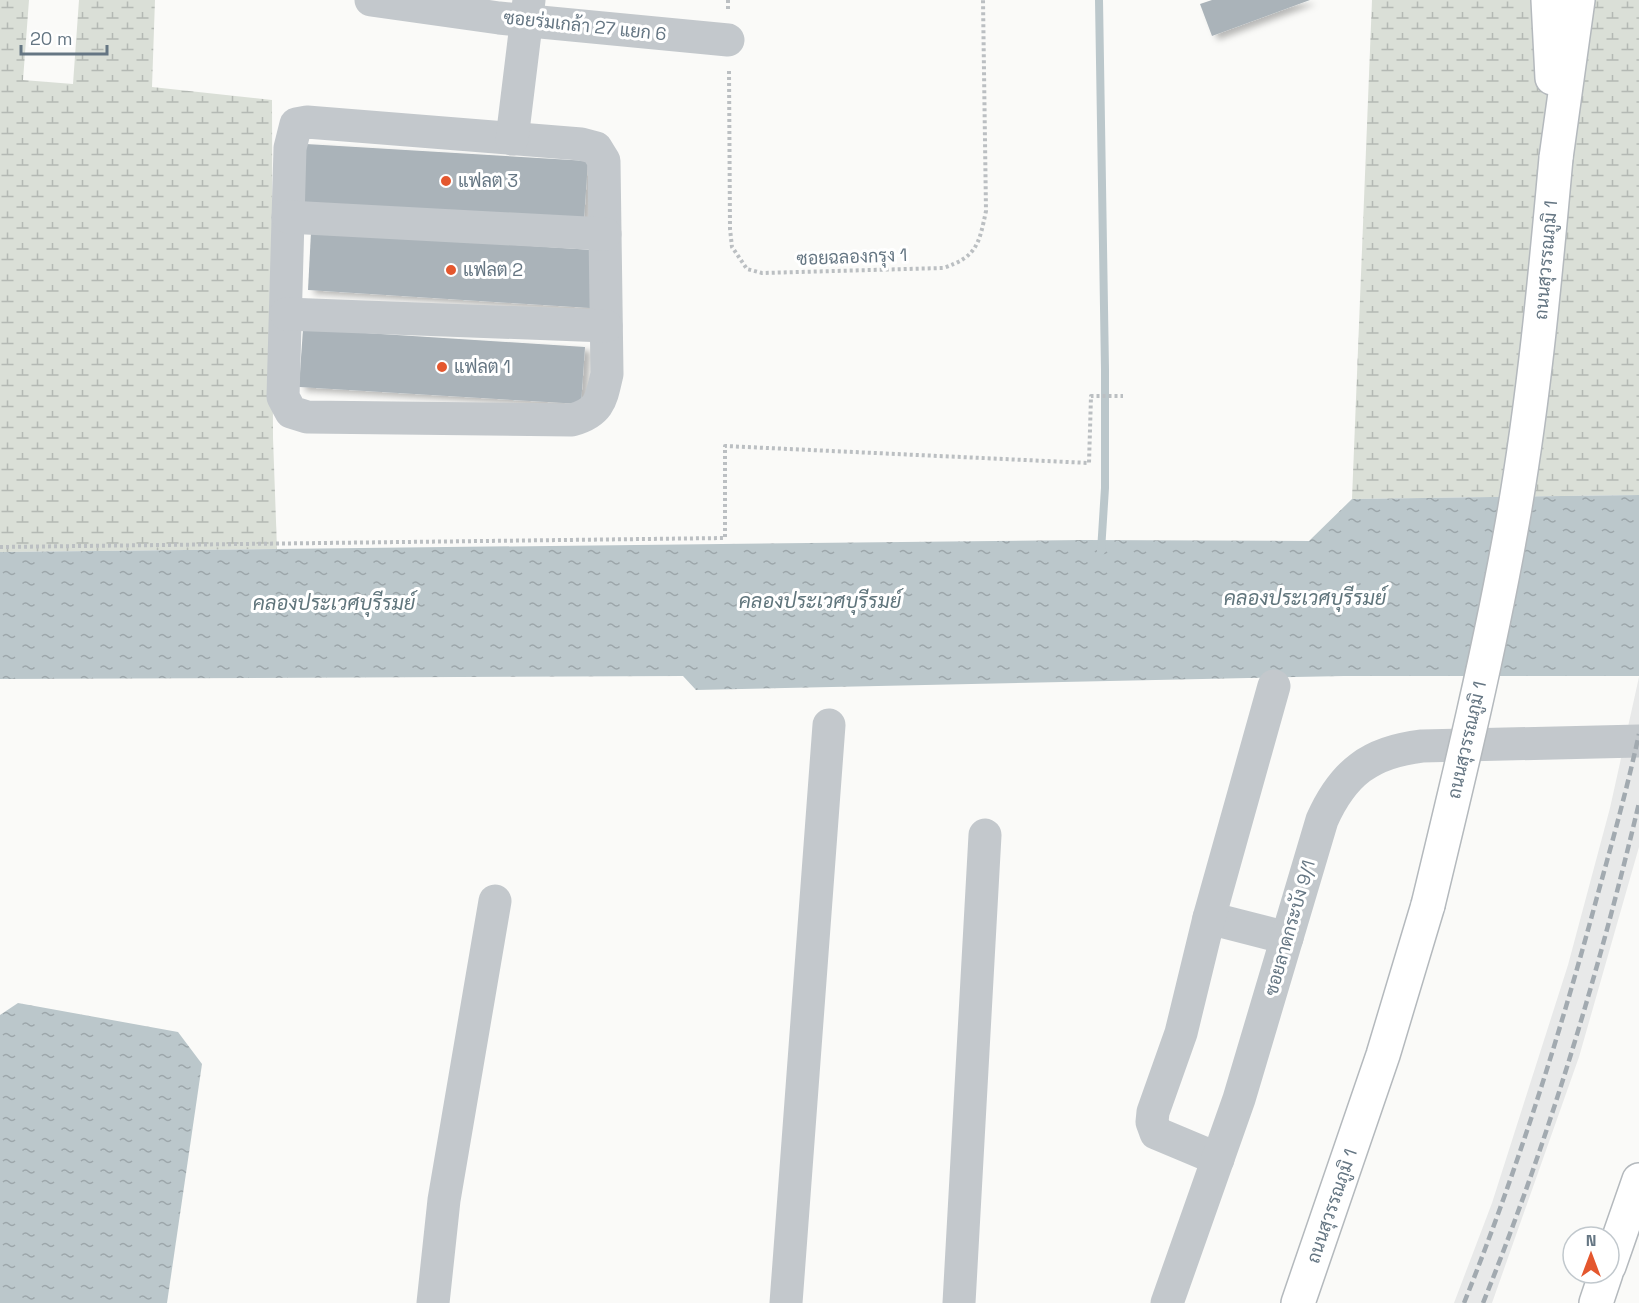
<svg xmlns="http://www.w3.org/2000/svg" width="1639" height="1303" font-family="'Space Grotesk',Sarabun,sans-serif">
<defs>
<pattern id="wetland-marsh" width="20" height="14" patternUnits="userSpaceOnUse" patternTransform="scale(1.5)"><rect width="20" height="14" fill="#dadfd7"/><path d="M1 5h8M5 5V1M11 12h8M15 12V8" fill="none" stroke="#b4b9b4"/></pattern>
<pattern id="water-ripples" width="26" height="14" patternUnits="userSpaceOnUse" patternTransform="scale(1.5)"><rect width="26" height="14" fill="#bbc7cb"/><path d="M2 4q2-2 4 0t4 0M15 11q2-2 4 0t4 0" fill="none" stroke="#9ca6aa"/></pattern>
<filter id="shadow"><feDropShadow dx="6" dy="4" stdDeviation="3" flood-color="#0004"/></filter>
</defs>
<rect width="100%" height="100%" fill="#fafaf8"/>
<path fill="#e8e9e9" d="M 1639,677 L 1639,847 L 1579,1057 L 1492,1303 L 1454,1303 L 1492,1203 L 1568,965 L 1610,808 Z"/>
<g fill="url(#wetland-marsh)">
<path d="M 0,0 L 29,0 L 23,80 L 73,84 L 79,0 L 155,0 L 152,87 L 272,100 L 273,438 L 277,549 L 0,552 Z"/>
<path d="M 1372,0 L 1639,0 L 1639,495 L 1352,499 Z"/>
</g>
<g fill="url(#water-ripples)">
<path d="M 1639,495 L 1639,676 L 1344,676 L 696,690 L 683,676 L 0,679 L 0,552 L 1084,540 L 1309,541 L 1352,499 Z"/>
<path d="M 18,1003 L 178,1032 L 202,1064 L 167,1303 L 0,1303 L 0,1015 Z"/>
</g>
<g fill="none" stroke-linecap="round" stroke-linejoin="round">
<path stroke="#bbc7cb" stroke-width="8" d="M 1099,0 L 1105,369 L 1105,488 L 1101,551"/>
</g>
<g fill="#aab3b9" filter="url(#shadow)">
<path d="M 1212,0 L 1310,0 L 1212,36 L 1200,4 Z"/>
<path d="M 306,144 L 588,161 L 584,219 L 303,202 Z"/>
<path d="M 311,232 L 593,250 L 590,308 L 308,290 Z"/>
<path d="M 303,329 L 585,347 L 581,404 L 299,387 Z"/>
</g>
<g fill="none" stroke-linecap="round" stroke-linejoin="round">
<defs>
<g id="highway">
<path d="M 1548,0 L 1552,78"/>
<path d="M 1556,158 L 1578,0"/>
<path d="M 1609,1266 L 1639,1180"/>
<path d="M 1298,1303 L 1383,1055 L 1428,905"/>
<path d="M 1596,1303 L 1606,1273"/>
</g>
</defs>
<use href="#highway" stroke="#b4b9bd" stroke-width="36"/>
<g stroke="#bbbfc2" stroke-width="4" stroke-dasharray="3 3" stroke-linecap="butt">
<path d="M 728,9 L 728,0"/>
<path d="M 729,71 L 730,229 L 732,247 L 747,269 L 762,273 L 943,268 C 977,257 979,244 986,211 L 983,0"/>
<path d="M 0,547 L 725,538 L 725,446 L 1089,463 L 1091,396 L 1123,396"/>
</g>
<g stroke="#c3c8cc" stroke-width="33">
<path d="M 371,0 L 499,18 L 728,40"/>
<path d="M 307,122 L 581,144 L 596,148 L 604,161 L 607,374 C 601,400 600,412 572,420 L 307,417 L 291,412 L 283,397 L 290,148 L 296,124 Z"/>
<path d="M 512,139 L 529,0"/>
<path d="M 288,217 L 605,234"/>
<path d="M 286,314 L 606,326"/>
<path d="M 1209,918 L 1287,938"/>
<path d="M 1218,1159 L 1156,1133 L 1152,1122 L 1153,1112 L 1181,1033 L 1209,918 L 1274,686"/>
<path d="M 433,1303 L 444,1200 L 495,901"/>
<path d="M 786,1303 L 829,725"/>
<path d="M 959,1303 L 985,835"/>
<path d="M 1167,1303 L 1239,1099 L 1322,820 C 1343,773 1370,752 1422,746 L 1639,741"/>
</g>
<use href="#highway" stroke="#fff" stroke-width="33"/>
<g stroke="#a2aab0" stroke-width="4.5" stroke-dasharray="9 4.5" stroke-linecap="butt">
<path d="M 1464,1303 C 1517,1171 1560,1034 1597,897 C 1612,843 1627,789 1639,734"/>
<path d="M 1483,1303 C 1548,1142 1599,972 1639,803"/>
</g>
<defs>
<path id="highway-bridge" d="M 1428,905 C 1459,777 1490,649 1513,519 C 1534,399 1545,279 1556,158"/>
</defs>
<use href="#highway-bridge" stroke="#b4b9bd" stroke-width="36" stroke-linecap="butt"/>
<use href="#highway-bridge" stroke="#fff" stroke-width="33"/>
</g>
<g fill="#e4572e" stroke="#fff" stroke-width="2">
<circle cx="446" cy="181" r="6"/>
<circle cx="451" cy="270" r="6"/>
<circle cx="442" cy="367" r="6"/>
</g>
<g text-anchor="middle" stroke-width="6" stroke-linejoin="round" paint-order="stroke">
<g font-size="18" fill="#657683" stroke="#fff">
<text transform="translate(585 26) rotate(6)" y="6">ซอยร่มเกล้า 27 แยก 6</text>
<text transform="translate(852 257) rotate(-2)" y="6">ซอยฉลองกรุง 1</text>
<text transform="translate(1546 260) rotate(-85)" y="6">ถนนสุวรรณภูมิ 1</text>
<text transform="translate(1467 740) rotate(-77)" y="6">ถนนสุวรรณภูมิ 1</text>
<text transform="translate(1290 928) rotate(-74)" y="6">ซอยลาดกระบัง 9/1</text>
<text transform="translate(1332 1206) rotate(-71)" y="6">ถนนสุวรรณภูมิ 1</text>
</g>
<g font-size="18" fill="#657683" stroke="#fff" text-anchor="start">
<text x="458" y="187">แฟลต 3</text>
<text x="463" y="276">แฟลต 2</text>
<text x="454" y="373">แฟลต 1</text>
</g>
<g font-size="20" font-style="italic" fill="#60757c" stroke="#fff">
<text x="1305" y="605">คลองประเวศบุรีรมย์</text>
<text x="820" y="608">คลองประเวศบุรีรมย์</text>
<text x="334" y="610">คลองประเวศบุรีรมย์</text>
</g>
</g>
<g transform="translate(1591 1255)"><circle r="28" fill="#ffffff" stroke="#c1c8cd" stroke-width="1.5"/>
<path d="M0-4.5L10 22L0 15L-10 22Z" fill="#e4572e"/>
<text y="-9" font-size="16" font-weight="bold" text-anchor="middle" fill="#657683">N</text>
</g>
<path d="M21 45v9h86v-9" fill="none" stroke="#657683" stroke-width="3"/>
<text x="30" y="45" font-size="18" fill="#657683" stroke="#ffffff" stroke-width="4.5" paint-order="stroke">20 m</text>
</svg>
